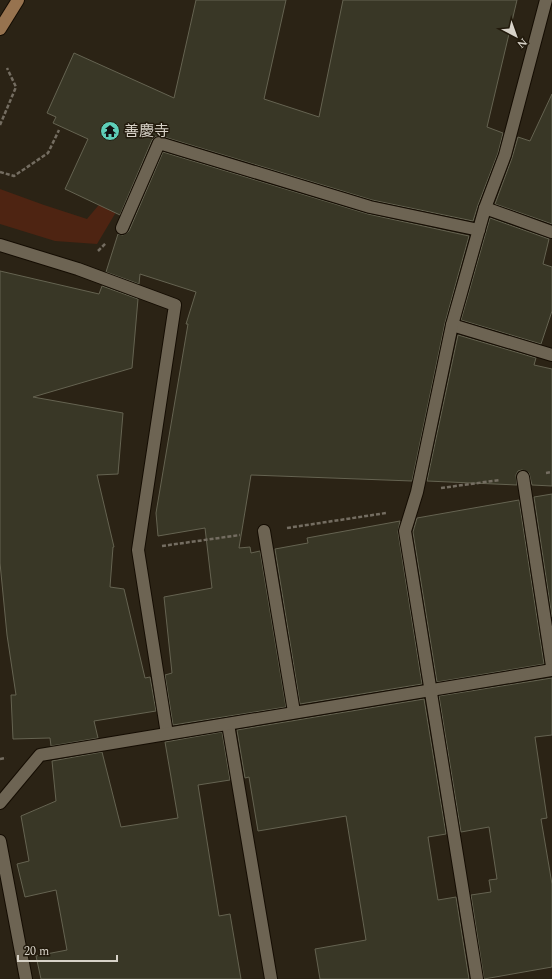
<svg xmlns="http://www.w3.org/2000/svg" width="552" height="979" font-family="Spectral,'Noto Sans JP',serif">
<rect width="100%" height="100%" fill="#2b2315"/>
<path fill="#4e2412" d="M 119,181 L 131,187 L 97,244 L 55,241 L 0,224 L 0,189 L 44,205 L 87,219 Z"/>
<g fill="#393726" stroke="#656351">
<path d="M 196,0 L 286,0 L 264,99 L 319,117 L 343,0 L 517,0 L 487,127 L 503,133 L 498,153 L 478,205 L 473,221 L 372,200 L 161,136 L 155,137 L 152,140 L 120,215 L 65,189 L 88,139 L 53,123 L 56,117 L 47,113 L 74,53 L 174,98 Z"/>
<path d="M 552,94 L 552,224 L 495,204 L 512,158 L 518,137 L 530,141 Z"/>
<path d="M 163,152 L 368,214 L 469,236 L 445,323 L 412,481 L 251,475 L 239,548 L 250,547 L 251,553 L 260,551 L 286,707 L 173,725 L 165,675 L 172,673 L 164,597 L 212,588 L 205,528 L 158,536 L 156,513 L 188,324 L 186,324 L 196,292 L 140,274 L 139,284 L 106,272 L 118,234 L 123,235 L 129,231 Z"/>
<path d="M 490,218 L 549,239 L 543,264 L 552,267 L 552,311 L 541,344 L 461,320 Z"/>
<path d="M 0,271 L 99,294 L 102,286 L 138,299 L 132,368 L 33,397 L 123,413 L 118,474 L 97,475 L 114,547 L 113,547 L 110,587 L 124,589 L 145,678 L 150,677 L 156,711 L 94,721 L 98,738 L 51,746 L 50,738 L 13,739 L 11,695 L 16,695 L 7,635 L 0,563 Z"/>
<path d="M 458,335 L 536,358 L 534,365 L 552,369 L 552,486 L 532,485 L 529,473 L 522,470 L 518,471 L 516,475 L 517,485 L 427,481 Z"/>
<path d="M 552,494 L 552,617 L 534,497 Z"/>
<path d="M 519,500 L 544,664 L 437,682 L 413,532 L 417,518 Z"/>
<path d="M 400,521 L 398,532 L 422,684 L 300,704 L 275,549 L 308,543 L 307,538 Z"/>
<path d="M 552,678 L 552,735 L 535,737 L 547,818 L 541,819 L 552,884 L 552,967 L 484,979 L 471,895 L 491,892 L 489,880 L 497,879 L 489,827 L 461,832 L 439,696 Z"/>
<path d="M 424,699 L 446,834 L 428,837 L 438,900 L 456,897 L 469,979 L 320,979 L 315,949 L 366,940 L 346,816 L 258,831 L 249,777 L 245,778 L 237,730 Z"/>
<path d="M 222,732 L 230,780 L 198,785 L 219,916 L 230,914 L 241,979 L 41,979 L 36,956 L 67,950 L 56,890 L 25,897 L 17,864 L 29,861 L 21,816 L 56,801 L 52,761 L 102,752 L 121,827 L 178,818 L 165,742 Z"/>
</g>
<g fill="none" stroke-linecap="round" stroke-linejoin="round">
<defs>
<g id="lane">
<path d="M 485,208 L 552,232"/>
<path d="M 122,228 L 159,143 L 370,207 L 479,230"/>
<path d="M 452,325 L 552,355"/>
<path d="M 523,477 L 552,666"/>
<path d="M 264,531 L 294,712"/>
</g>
<g id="street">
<path d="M 0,245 L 78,269 L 175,305 L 138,550 L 167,734"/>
<path d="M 228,724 L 271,979"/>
<path d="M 0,803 L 40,755 L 552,670"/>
<path d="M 0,841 L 26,979"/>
<path d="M 477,979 L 405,531 L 417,492 L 452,325 L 485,208 L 505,155 L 546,0"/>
</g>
<path id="primary" d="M 0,29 L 18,0"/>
</defs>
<use href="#lane" stroke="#140c02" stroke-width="14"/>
<use href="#street" stroke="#140c02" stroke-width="14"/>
<use href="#primary" stroke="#140c02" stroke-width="14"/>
<g stroke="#746d61" stroke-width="2.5" stroke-dasharray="4 2" stroke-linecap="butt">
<path d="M 0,125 L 16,87 L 7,68"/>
<path d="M 0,172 L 14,176 L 48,153 L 59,130"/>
<path d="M 98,251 L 106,243"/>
<path d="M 546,473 L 552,472"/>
<path d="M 441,488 L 500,480"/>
<path d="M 287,528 L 386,513"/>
<path d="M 162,546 L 240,535"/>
<path d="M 0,759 L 6,758"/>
</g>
<use href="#lane" stroke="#6d6453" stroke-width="12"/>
<use href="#street" stroke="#6d6453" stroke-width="12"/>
<use href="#primary" stroke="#97734f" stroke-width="12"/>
</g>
<defs>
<symbol id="temple-disc" viewBox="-11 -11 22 22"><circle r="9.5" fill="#5eceb8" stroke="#221a0c"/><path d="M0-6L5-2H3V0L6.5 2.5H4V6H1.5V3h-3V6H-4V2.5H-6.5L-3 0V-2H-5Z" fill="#111"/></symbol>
</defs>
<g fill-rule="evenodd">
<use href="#temple-disc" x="99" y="120" width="22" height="22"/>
</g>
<g text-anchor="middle" stroke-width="3" stroke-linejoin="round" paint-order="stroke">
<g font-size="15" fill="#d7d2c8" stroke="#221a0c" text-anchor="start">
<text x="124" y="136">善慶寺</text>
</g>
</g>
<g transform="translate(516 36) rotate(139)" stroke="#221a0c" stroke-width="3" paint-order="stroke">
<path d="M0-3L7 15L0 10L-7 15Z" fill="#d7d2c8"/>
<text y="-6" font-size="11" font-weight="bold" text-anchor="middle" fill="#d7d2c8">N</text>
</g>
<path d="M18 955v6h99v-6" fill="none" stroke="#d7d2c8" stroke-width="2"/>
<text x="24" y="955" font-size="12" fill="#d7d2c8" stroke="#221a0c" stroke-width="3" paint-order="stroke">20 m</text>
</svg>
